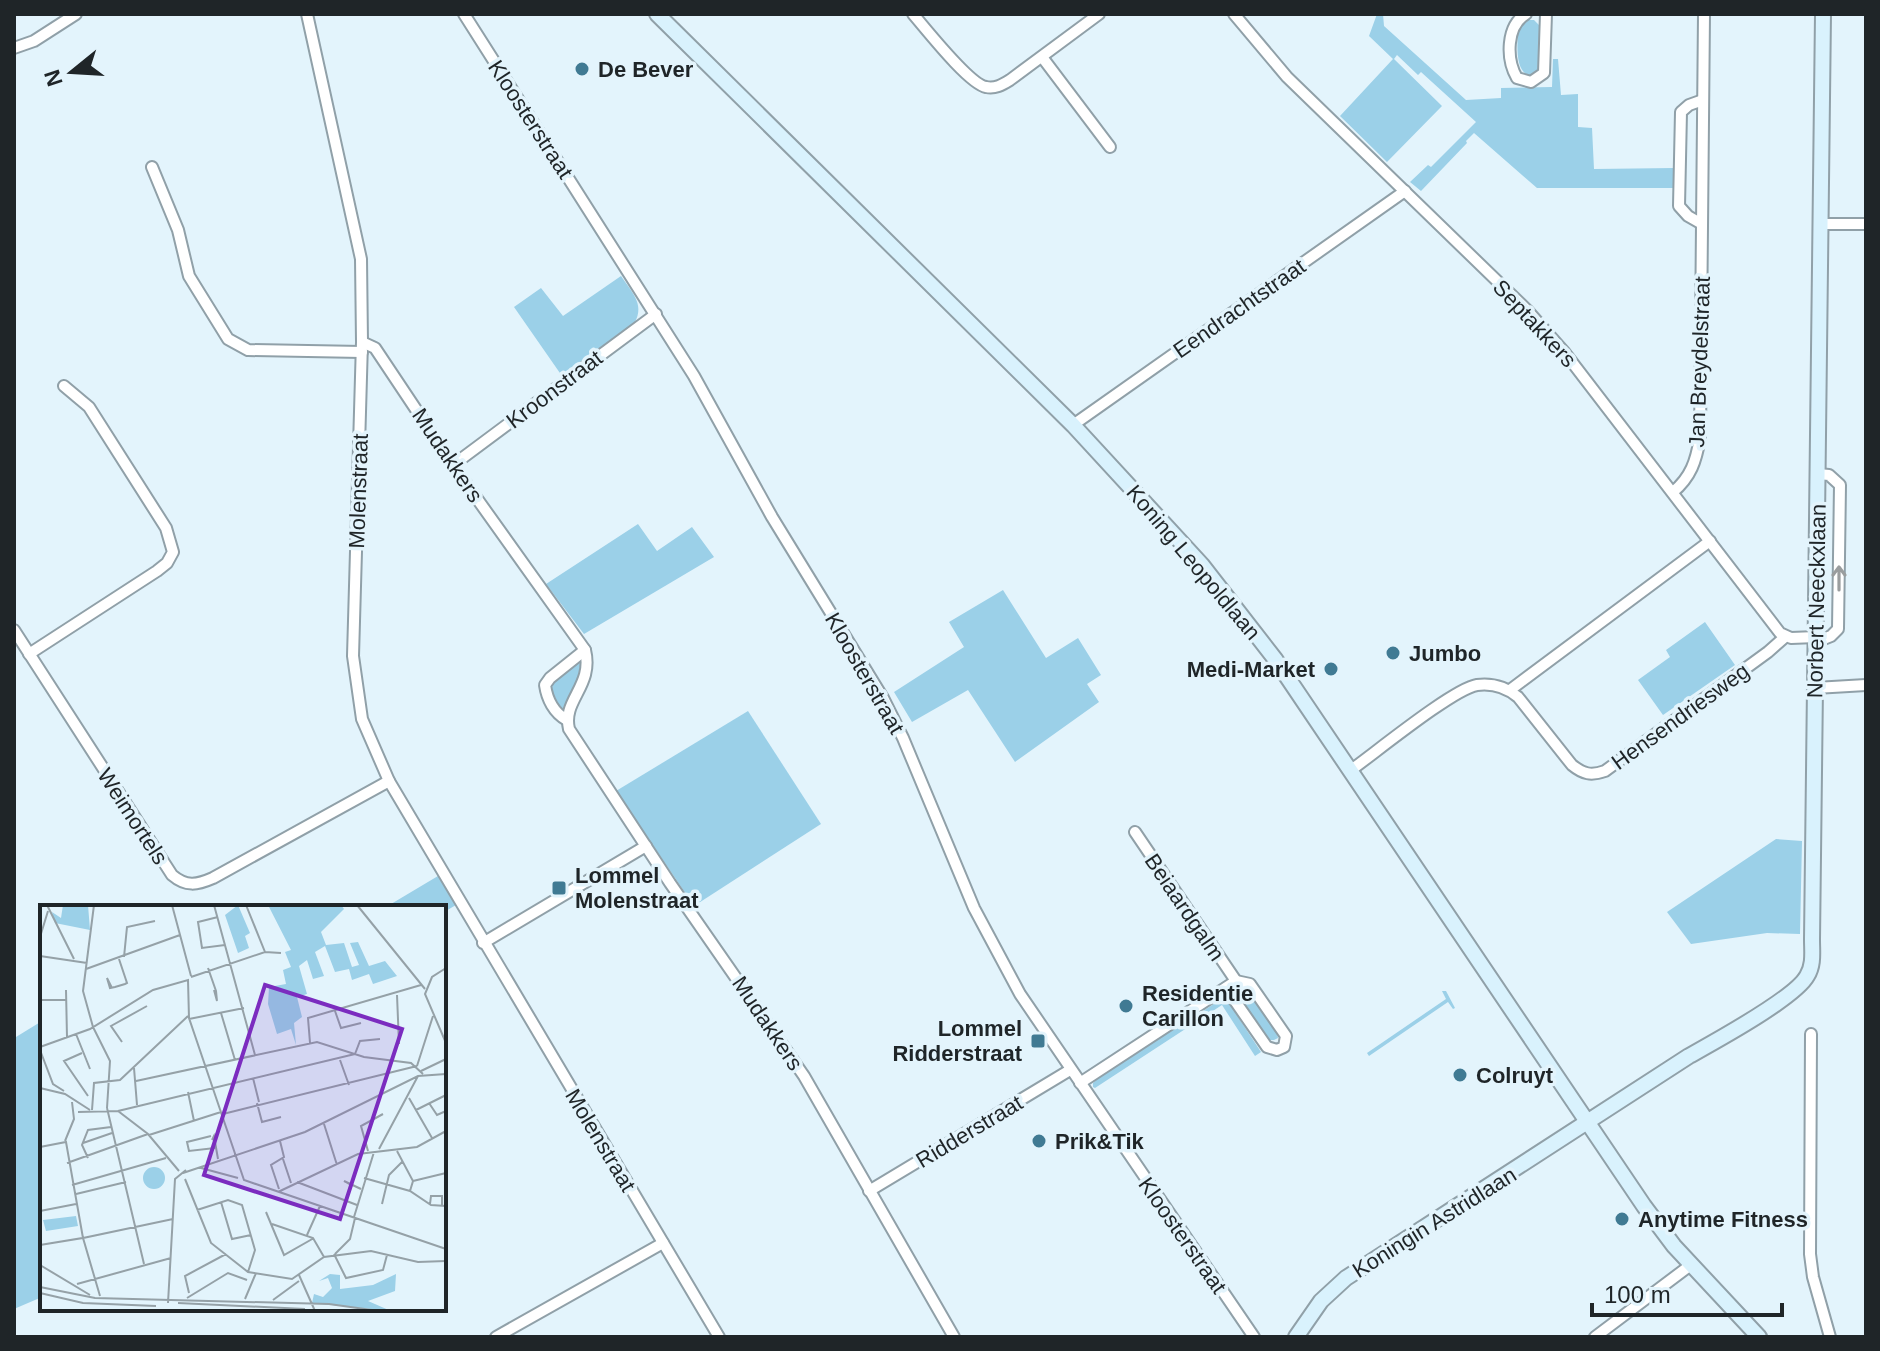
<svg xmlns="http://www.w3.org/2000/svg" width="1880" height="1351" font-family="Arial,sans-serif">
<rect width="100%" height="100%" fill="#e3f4fc"/>
<g fill="#9bd0e8">
<path d="M 1377,14 L 1383,14 L 1384,26 L 1466,100 L 1501,98 L 1501,88 L 1552,87 L 1553,59 L 1558,59 L 1561,95 L 1578,94 L 1578,127 L 1592,128 L 1594,169 L 1674,168 L 1674,188 L 1537,188 L 1474,133 L 1466,141 L 1467,143 L 1421,191 L 1410,182 L 1428,165 L 1431,167 L 1476,122 L 1421,72 L 1418,75 L 1397,55 L 1394,59 L 1442,106 L 1387,162 L 1340,116 L 1393,59 L 1369,36 Z"/>
<path d="M 1525,20 L 1534,20 L 1541,27 L 1540,70 L 1533,77 C 1513,73 1518,44 1518,27 Z"/>
<path d="M 621,276 C 631,291 645,304 635,322 L 562,376 L 514,307 L 541,288 L 563,316 Z"/>
<path d="M 638,524 L 657,551 L 692,527 L 714,557 L 584,634 L 546,584 Z"/>
<path d="M 1003,590 L 1046,658 L 1078,638 L 1101,675 L 1087,684 L 1099,702 L 1015,762 L 968,690 L 912,722 L 894,692 L 964,647 L 949,622 Z"/>
<path d="M 1705,622 L 1735,665 L 1663,715 L 1638,680 L 1670,657 L 1666,650 Z"/>
<path d="M 579,662 L 583,662 L 583,670 L 565,708 L 561,710 L 551,692 L 553,683 Z"/>
<path d="M 748,711 L 821,824 L 694,906 L 616,791 Z"/>
<path d="M 1776,839 L 1802,841 L 1800,934 L 1767,933 L 1691,944 L 1667,912 Z"/>
<path d="M 438,876 L 456,905 L 444,912 L 444,907 L 386,907 Z"/>
<path d="M 1246,990 L 1251,991 L 1277,1031 L 1278,1038 L 1274,1040 L 1268,1040 L 1242,1002 L 1239,994 Z"/>
<path d="M 1442,991 L 1446,991 L 1455,1008 L 1453,1009 L 1448,1002 L 1369,1056 L 1367,1053 L 1446,999 Z"/>
<path d="M 1225,997 L 1261,1052 L 1255,1056 L 1222,1005 L 1095,1088 L 1093,1087 L 1093,1083 L 1100,1076 Z"/>
<path d="M 42,1021 L 42,1297 L 14,1309 L 14,1035 L 16,1037 Z"/>
</g>
<g fill="none" stroke-linecap="round" stroke-linejoin="round">
<defs>
<g id="street">
<path d="M 307,14 L 361,259 L 362,342 L 353,656 L 362,719 L 389,781 L 719,1337"/>
<path d="M 464,14 L 694,376 L 772,517 L 883,698 L 903,738 L 974,908 L 1020,994 L 1254,1337"/>
<path d="M 913,14 C 926,29 969,84 986,87 C 995,89 1002,85 1010,80 L 1099,14"/>
<path d="M 1234,14 L 1287,77 L 1527,310 L 1565,353 L 1780,633 L 1791,638 L 1816,637"/>
<path d="M 1526,14 C 1506,26 1506,59 1517,78 L 1531,82 L 1544,73 L 1546,14"/>
<path d="M 14,48 L 34,41 L 76,14"/>
<path d="M 1042,57 L 1110,147"/>
<path d="M 152,167 L 178,230 L 189,276 L 228,339 L 248,350 L 362,352"/>
<path d="M 1702,224 L 1688,216 L 1679,206 L 1681,112 L 1689,105 L 1703,100"/>
<path d="M 1821,224 L 1866,224"/>
<path d="M 362,342 L 375,348 L 453,465 L 585,650 C 594,686 562,700 569,729 L 670,883 L 804,1076 L 954,1337"/>
<path d="M 1073,425 L 1405,191"/>
<path d="M 453,465 L 656,314"/>
<path d="M 1673,492 C 1691,477 1696,461 1700,438 L 1704,14"/>
<path d="M 14,630 L 172,875 C 186,887 197,885 213,878 L 389,781"/>
<path d="M 1816,642 L 1831,636 L 1838,629 L 1840,485 L 1829,475 L 1818,474"/>
<path d="M 29,654 L 157,571 L 167,563 L 173,552 L 166,528 L 89,407 L 64,386"/>
<path d="M 1815,688 L 1866,685"/>
<path d="M 1510,690 L 1710,541"/>
<path d="M 567,720 C 554,713 547,699 545,685 L 550,678 L 585,650"/>
<path d="M 1351,770 C 1375,753 1453,689 1477,685 C 1493,683 1506,687 1518,697 L 1572,765 C 1583,774 1591,776 1605,771 L 1768,652 L 1785,637"/>
<path d="M 483,943 L 646,846"/>
<path d="M 1226,988 L 1267,1047 L 1277,1050 L 1284,1047 L 1286,1036 L 1250,984 L 1236,981"/>
<path d="M 1811,1034 L 1810,1254 L 1813,1277 L 1830,1337"/>
<path d="M 1080,1083 L 1236,981 L 1135,832"/>
<path d="M 869,1191 L 1070,1070"/>
<path d="M 496,1337 L 663,1243"/>
<path d="M 1595,1337 L 1692,1264"/>
</g>
<g id="secondary">
<path d="M 657,14 L 1073,425 L 1202,565 L 1275,659 L 1644,1206 L 1674,1246 L 1759,1337"/>
<path d="M 1296,1337 L 1321,1301 L 1346,1278 L 1689,1056 C 1714,1042 1795,998 1807,976 C 1814,965 1812,952 1812,940 L 1823,14"/>
</g>
</defs>
<use href="#street" stroke="#90a0a8" stroke-width="14"/>
<use href="#secondary" stroke="#90a0a8" stroke-width="18"/>
<use href="#street" stroke="#fff" stroke-width="10"/>
<use href="#secondary" stroke="#d9f2fd" stroke-width="14"/>
</g>
<defs><path id="oneway-shaft" d="M-6 0H5M1.5-3L5.5 0L1.5 3" fill="none" stroke-width="1.6" stroke-linecap="round" stroke-linejoin="round" transform="scale(2)"/></defs>
<use stroke="#9a9d9e" href="#oneway-shaft" transform="translate(1839 578) rotate(-90)"/>
<g fill="#407a93" stroke="#e3f4fc" stroke-width="3">
<circle cx="582" cy="69" r="8"/>
<circle cx="1393" cy="653" r="8"/>
<circle cx="1331" cy="669" r="8"/>
<rect x="551" y="880" width="16" height="16" rx="4"/>
<circle cx="1126" cy="1006" r="8"/>
<rect x="1030" y="1033" width="16" height="16" rx="4"/>
<circle cx="1460" cy="1075" r="8"/>
<circle cx="1039" cy="1141" r="8"/>
<circle cx="1622" cy="1219" r="8"/>
</g>
<g text-anchor="middle" stroke-width="7" stroke-linejoin="round" paint-order="stroke">
<g font-size="22" font-weight="bold" fill="#1f2528" stroke="#e3f4fc" text-anchor="start">
<text x="598" y="77">De Bever</text>
<text x="1409" y="661">Jumbo</text>
<text x="1315" y="677" text-anchor="end">Medi-Market</text>
<text x="575" y="883">Lommel<tspan x="575" dy="25">Molenstraat</tspan></text>
<text x="1142" y="1001">Residentie<tspan x="1142" dy="25">Carillon</tspan></text>
<text x="1022" y="1036" text-anchor="end">Lommel<tspan x="1022" dy="25">Ridderstraat</tspan></text>
<text x="1476" y="1083">Colruyt</text>
<text x="1055" y="1149">Prik&amp;Tik</text>
<text x="1638" y="1227">Anytime Fitness</text>
</g>
<g font-size="22" fill="#1f2528" stroke="#e3f4fc">
<text transform="translate(531 119) rotate(57)" y="8">Kloosterstraat</text>
<text transform="translate(1239 308) rotate(-35)" y="8">Eendrachtstraat</text>
<text transform="translate(1535 323) rotate(47)" y="8">Septakkers</text>
<text transform="translate(1699 362) rotate(-88)" y="8">Jan Breydelstraat</text>
<text transform="translate(554 389) rotate(-37)" y="8">Kroonstraat</text>
<text transform="translate(448 455) rotate(56)" y="8">Mudakkers</text>
<text transform="translate(358 491) rotate(-88)" y="8">Molenstraat</text>
<text transform="translate(1194 562) rotate(50)" y="8">Koning Leopoldlaan</text>
<text transform="translate(1816 601) rotate(-89)" y="8">Norbert Neeckxlaan</text>
<text transform="translate(865 673) rotate(60)" y="8">Kloosterstraat</text>
<text transform="translate(1680 716) rotate(-36)" y="8">Hensendriesweg</text>
<text transform="translate(133 816) rotate(57)" y="8">Weimortels</text>
<text transform="translate(1185 907) rotate(56)" y="8">Beiaardgalm</text>
<text transform="translate(768 1023) rotate(56)" y="8">Mudakkers</text>
<text transform="translate(969 1131) rotate(-31)" y="8">Ridderstraat</text>
<text transform="translate(601 1140) rotate(59)" y="8">Molenstraat</text>
<text transform="translate(1434 1222) rotate(-32)" y="8">Koningin Astridlaan</text>
<text transform="translate(1183 1235) rotate(55)" y="8">Kloosterstraat</text>
</g>
</g>
<g transform="translate(40 905)">
<rect width="406" height="406" fill="#e3f4fc"/>
<path d="M 23,0 L 48,0 L 50,25 L 15,18 L 12,7 L 21,13 ZM 198,0 L 210,28 L 205,31 L 209,43 L 198,48 L 185,10 ZM 228,0 L 301,0 L 304,4 L 281,27 L 286,40 L 304,38 L 312,62 L 319,60 L 310,38 L 318,37 L 329,61 L 345,56 L 357,71 L 333,79 L 329,69 L 312,75 L 309,64 L 295,67 L 285,41 L 275,47 L 284,71 L 273,74 L 267,55 L 259,61 L 267,89 L 257,92 L 262,112 L 254,118 L 256,140 L 251,124 L 237,129 L 228,99 L 229,82 L 246,79 L 243,65 L 251,62 L 245,47 L 251,45 ZM103 273a11 11 0 1 1 22 0a11 11 0 1 1-22 0ZM 36,311 L 38,321 L 6,326 L 3,315 ZM 290,369 L 300,370 L 300,384 L 333,380 L 356,369 L 355,386 L 328,396 L 351,406 L 272,398 L 274,389 L 283,392 L 292,383 L 288,373 L 279,376 Z" fill="#9bd0e8"/>
<path fill="none" stroke="#95a1a7" stroke-width="2" d="M 7,0 L 34,54M 132,0 L 151,71M 174,0 L 215,150M 206,0 L 225,47M 317,0 L 385,84M 178,12 L 158,17 L 162,43 L 185,40M 0,32 L 8,6M 0,51 L 47,58M 84,52 L 87,22 L 115,16M 168,63 L 176,86 L 177,96 L 174,85M 406,63 L 392,72 L 385,89 L 406,138M 46,64 L 140,30M 151,72 L 225,47 L 241,48M 72,83 L 67,73 L 70,83 L 75,82 L 85,79 L 87,78 L 79,54M 26,85 L 27,132M 357,90 L 359,139M 0,95 L 26,95M 295,106 L 301,123 L 321,118M 181,108 L 195,155M 149,114 L 204,103M 53,122 L 70,156 L 67,203M 53,122 L 43,86 L 54,0M 36,129 L 50,164M 82,137 L 71,121 L 107,101M 270,138 L 268,113 L 381,80M 0,142 L 50,124 L 113,85 L 148,75 L 149,113 L 204,275 L 406,344M 0,145 L 13,179 L 24,186M 42,148 L 24,156 L 48,191M 315,149 L 320,136 L 340,134M 300,155 L 309,180M 377,161 L 393,111M 94,163 L 97,200M 381,166 L 406,154M 213,173 L 219,197M 96,176 L 277,137 L 324,152 L 371,158 L 383,169M 0,183 L 25,189 L 50,205M 148,187 L 154,216M 369,193 L 392,233M 217,198 L 222,217 L 241,212M 389,198 L 397,210 L 406,206M 67,203 L 104,359M 52,205 L 54,178 L 80,175 L 148,111M 376,205 L 406,190M 78,206 L 315,149M 38,207 L 78,206 L 108,229 L 139,266M 183,209 L 377,161M 284,219 L 297,260M 109,230 L 181,207M 171,231 L 147,237 L 149,246 L 175,243M 172,235 L 174,231 L 178,254M 25,236 L 34,214 L 32,197M 43,238 L 72,228M 0,242 L 26,237 L 43,333 L 133,314M 339,244 L 378,171M 328,246 L 321,221 L 343,209M 357,246 L 373,276 L 370,286M 48,253 L 42,240 L 48,225 L 71,222M 243,254 L 251,278M 27,258 L 108,229M 161,263 L 198,273M 143,268 L 265,227 L 378,171 L 406,169M 324,273 L 370,286 L 391,300 L 406,301M 145,274 L 171,338 L 208,367 L 252,374 L 284,352 L 331,346 L 378,357 L 406,356M 373,276 L 406,268M 257,277 L 317,300M 32,280 L 126,253M 311,280 L 304,276 L 321,284M 239,284 L 231,260 L 244,252 L 240,236M 238,287 L 318,249 L 377,242 L 406,226M 36,289 L 86,277M 181,297 L 192,334 L 211,330M 342,299 L 349,270 L 362,257M 390,299 L 391,291 L 402,291 L 402,300M 157,305 L 188,295 L 202,300 L 215,345 L 208,367M 0,306 L 36,299M 226,307 L 244,350 L 274,333M 314,312 L 334,247M 232,319 L 273,333 L 284,352M 267,330 L 280,301M 0,340 L 43,333 L 60,391M 294,349 L 306,373 L 343,365 L 347,350M 295,349 L 310,334 L 315,313M 0,360 L 50,390M 259,370 L 275,406M 37,379 L 131,353M 0,382 L 55,393 L 289,399 L 339,406M 0,388 L 43,398 L 116,401M 149,388 L 145,371 L 186,349M 147,393 L 188,368 L 207,375M 205,394 L 216,368M 233,395 L 259,376M 128,398 L 135,274 L 146,265M 138,398 L 265,404"/>
<path fill="#7b2cbf" fill-opacity="0.15" stroke="#7b2cbf" stroke-width="4" d="M 225,80 L 362,124 L 300,314 L 164,270 Z"/>
<rect width="406" height="406" fill="none" stroke="#1f2528" stroke-width="4"/>
</g>
<rect width="1880" height="1351" fill="none" stroke="#1f2528" stroke-width="32"/>
<g transform="translate(72 72) rotate(252)" stroke="#e3f4fc" stroke-width="6" paint-order="stroke">
<path d="M0-6L14 30L0 20L-14 30Z" fill="#1f2528"/>
<text y="-12" font-size="22" font-weight="bold" text-anchor="middle" fill="#1f2528">N</text>
</g>
<path d="M1592 1303v12h190v-12" fill="none" stroke="#1f2528" stroke-width="4"/>
<text x="1604" y="1303" font-size="24" fill="#1f2528" stroke="#e3f4fc" stroke-width="6" paint-order="stroke">100 m</text>
</svg>
